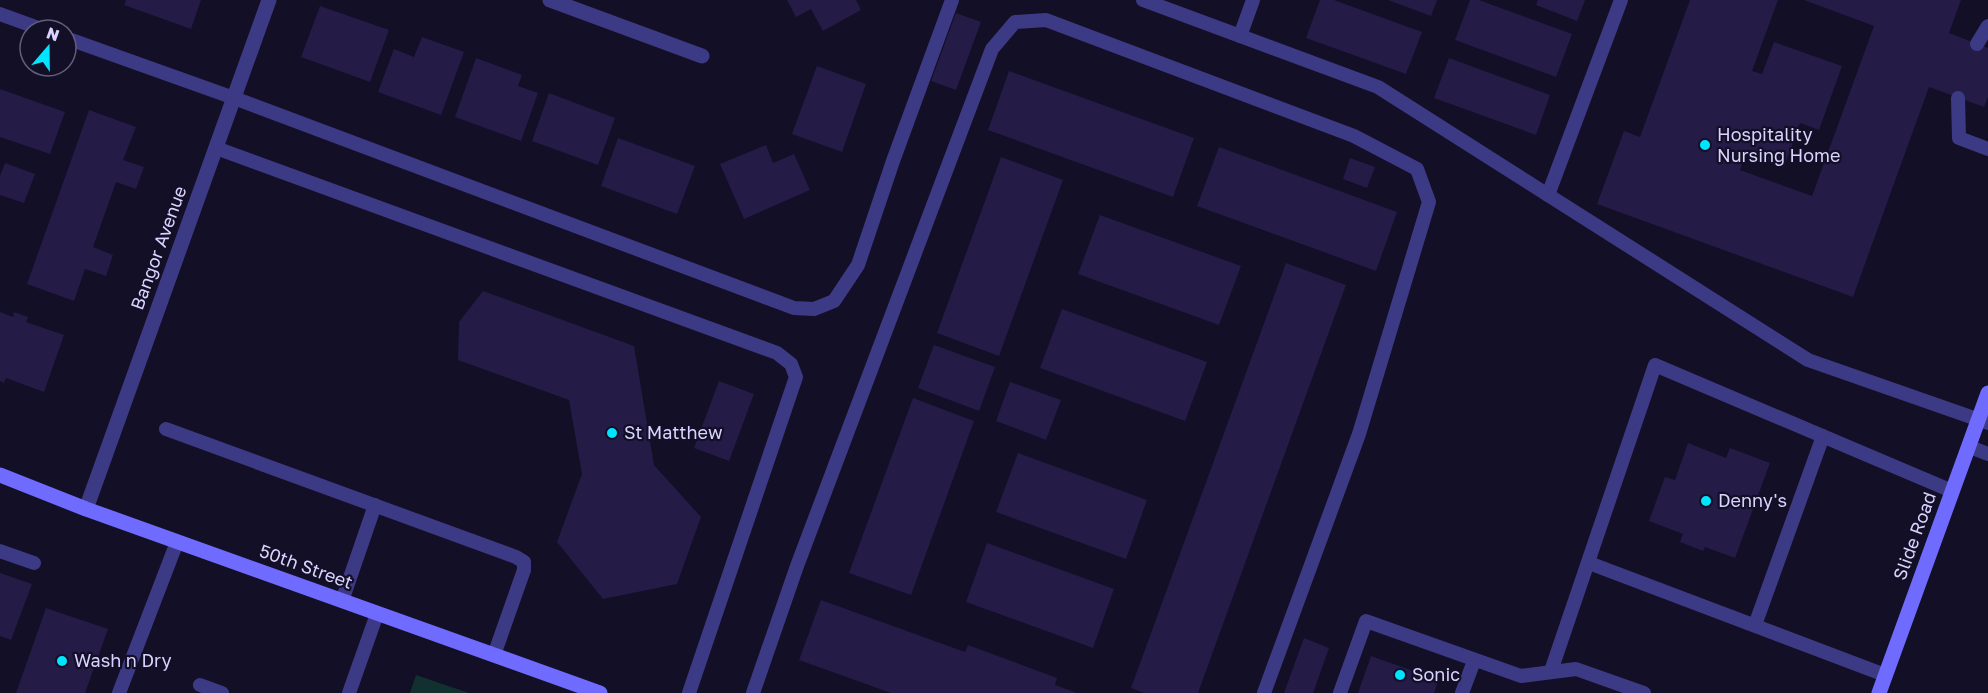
<svg xmlns="http://www.w3.org/2000/svg" width="1988" height="693" font-family="'Golos Text',sans-serif">
<rect width="100%" height="100%" fill="#130f26"/>
<path fill="#12302f" d="M 416,675 L 469,693 L 410,693 Z"/>
<g fill="#241b47">
<path d="M 126,0 L 201,0 L 191,29 L 124,5 Z"/>
<path d="M 787,0 L 856,0 L 861,10 L 823,31 L 811,9 L 796,17 Z"/>
<path d="M 1320,0 L 1334,0 L 1422,32 L 1406,74 L 1306,38 Z"/>
<path d="M 1388,0 L 1437,0 L 1431,16 Z"/>
<path d="M 1470,0 L 1479,0 L 1572,34 L 1556,77 L 1455,40 Z"/>
<path d="M 1538,0 L 1585,0 L 1577,21 L 1536,5 Z"/>
<path d="M 1690,0 L 1778,0 L 1752,71 L 1762,74 L 1774,42 L 1842,66 L 1819,130 L 1800,123 L 1784,167 L 1746,153 L 1740,170 L 1812,196 L 1874,26 L 1804,0 L 1961,0 L 1949,33 L 1988,48 L 1988,97 L 1984,107 L 1929,87 L 1853,297 L 1597,204 L 1624,131 L 1640,137 Z"/>
<path d="M 320,6 L 389,30 L 370,82 L 301,57 Z"/>
<path d="M 956,13 L 981,22 L 956,90 L 931,81 Z"/>
<path d="M 422,37 L 464,52 L 441,115 L 378,92 L 394,49 L 414,57 Z"/>
<path d="M 476,58 L 522,75 L 518,86 L 538,93 L 521,141 L 455,117 Z"/>
<path d="M 1449,58 L 1550,95 L 1536,135 L 1434,98 Z"/>
<path d="M 817,66 L 866,84 L 842,152 L 792,134 Z"/>
<path d="M 1009,71 L 1194,138 L 1173,197 L 988,130 Z"/>
<path d="M 0,89 L 65,112 L 50,154 L 0,137 Z"/>
<path d="M 549,93 L 615,118 L 598,165 L 532,141 Z"/>
<path d="M 89,110 L 136,127 L 123,160 L 144,167 L 136,189 L 116,182 L 93,247 L 113,255 L 106,276 L 85,269 L 74,301 L 27,284 Z"/>
<path d="M 618,138 L 695,166 L 677,214 L 601,186 Z"/>
<path d="M 766,145 L 773,163 L 794,154 L 810,190 L 744,219 L 720,164 Z"/>
<path d="M 1219,147 L 1397,212 L 1376,271 L 1197,206 Z"/>
<path d="M 1001,157 L 1063,180 L 999,356 L 937,333 Z"/>
<path d="M 1350,158 L 1375,167 L 1367,188 L 1343,179 Z"/>
<path d="M 5,163 L 35,174 L 24,203 L 0,195 L 0,176 Z"/>
<path d="M 1100,215 L 1241,266 L 1219,325 L 1078,274 Z"/>
<path d="M 1286,263 L 1346,285 L 1198,693 L 1144,693 L 1131,688 Z"/>
<path d="M 483,291 L 634,346 L 654,465 L 701,517 L 677,584 L 603,599 L 557,542 L 582,474 L 569,400 L 458,360 L 459,322 Z"/>
<path d="M 1062,309 L 1207,362 L 1185,421 L 1040,368 Z"/>
<path d="M 0,312 L 13,317 L 14,312 L 28,317 L 26,322 L 64,335 L 44,392 L 6,378 L 4,383 L 0,381 Z"/>
<path d="M 934,345 L 995,367 L 979,411 L 918,388 Z"/>
<path d="M 719,381 L 754,394 L 729,461 L 694,448 Z"/>
<path d="M 1010,382 L 1061,400 L 1046,440 L 996,421 Z"/>
<path d="M 913,398 L 974,421 L 911,595 L 849,573 Z"/>
<path d="M 1688,443 L 1726,458 L 1730,448 L 1770,463 L 1735,558 L 1705,547 L 1703,551 L 1680,542 L 1683,534 L 1649,521 L 1665,477 L 1675,480 Z"/>
<path d="M 1018,453 L 1147,500 L 1126,559 L 996,512 Z"/>
<path d="M 987,543 L 1114,589 L 1093,648 L 966,602 Z"/>
<path d="M 0,573 L 32,584 L 11,640 L 0,636 Z"/>
<path d="M 821,600 L 965,652 L 968,645 L 1057,678 L 1055,685 L 1077,693 L 891,693 L 799,660 Z"/>
<path d="M 46,608 L 108,629 L 85,693 L 16,693 Z"/>
<path d="M 1304,638 L 1329,648 L 1313,693 L 1284,693 Z"/>
<path d="M 1371,656 L 1419,673 L 1420,669 L 1440,676 L 1434,693 L 1358,693 Z"/>
</g>
<g fill="none" stroke-linecap="round" stroke-linejoin="round">
<g stroke="#3d3a85" stroke-width="14">
<path d="M 1143,0 L 1378,87 L 1808,360 L 1988,423"/>
<path d="M 0,14 L 44,30"/>
<path d="M 1240,36 L 1253,0"/>
<path d="M 66,38 L 234,98 L 794,308 L 814,309 L 834,301 L 858,265 L 893,161 L 952,0"/>
<path d="M 1977,44 L 1988,26"/>
<path d="M 1958,98 L 1959,138 L 1988,149"/>
<path d="M 216,148 L 777,353 L 791,364 L 796,377 L 689,693"/>
<path d="M 1548,195 L 1621,0"/>
<path d="M 166,429 L 516,557 L 524,562 L 524,570 L 494,655"/>
<path d="M 1970,447 L 1988,454"/>
<path d="M 0,551 L 34,563"/>
<path d="M 1589,563 L 1885,675"/>
<path d="M 342,601 L 375,505"/>
<path d="M 1755,625 L 1823,436"/>
<path d="M 1551,671 L 1655,365 L 1952,491"/>
<path d="M 200,685 L 222,693"/>
<path d="M 119,693 L 177,542"/>
<path d="M 349,693 L 377,614"/>
<path d="M 753,693 L 797,566 L 992,49 L 1015,22 L 1046,20 L 1354,136 L 1417,169 L 1429,202 L 1359,434 L 1264,693"/>
<path d="M 1340,693 L 1366,621 L 1521,676 L 1576,669 L 1644,693"/>
<path d="M 1462,693 L 1474,661"/>
</g>
<g stroke="#3d3a85" stroke-width="15">
<path d="M 550,0 L 702,56"/>
<path d="M 86,509 L 269,0"/>
</g>
<g stroke="#6f6bff" stroke-width="15">
<path d="M 0,475 L 86,509 L 600,693"/>
<path d="M 1879,693 L 1988,393"/>
</g>
</g>
<g fill="#00e5ff" stroke="#130f26" stroke-width="2">
<circle cx="1705" cy="145" r="6"/>
<circle cx="612" cy="433" r="6"/>
<circle cx="1706" cy="501" r="6"/>
<circle cx="62" cy="661" r="6"/>
<circle cx="1400" cy="675" r="6"/>
</g>
<g text-anchor="middle" stroke-width="4.5" stroke-linejoin="round" paint-order="stroke">
<g font-size="18" fill="#d9d4ff" stroke="#130f26" text-anchor="start">
<text x="1717" y="141">Hospitality<tspan x="1717" dy="21">Nursing Home</tspan></text>
<text x="624" y="439">St Matthew</text>
<text x="1718" y="507">Denny's</text>
<text x="74" y="667">Wash n Dry</text>
<text x="1412" y="681">Sonic</text>
</g>
<g font-size="18" fill="#d9d4ff" stroke="#130f26">
<text transform="translate(159 248) rotate(-70)" y="6">Bangor Avenue</text>
<text transform="translate(1915 536) rotate(-70)" y="6">Slide Road</text>
<text transform="translate(306 567) rotate(20)" y="6">50th Street</text>
</g>
</g>
<g transform="translate(48 48) rotate(20)"><circle r="28" fill="#130f26" stroke="#625e7d" stroke-width="1.5"/>
<path d="M0-4.5L10 22L0 15L-10 22Z" fill="#00e5ff"/>
<text y="-9" font-size="16" font-weight="bold" text-anchor="middle" fill="#d9d4ff">N</text>
</g>
</svg>
